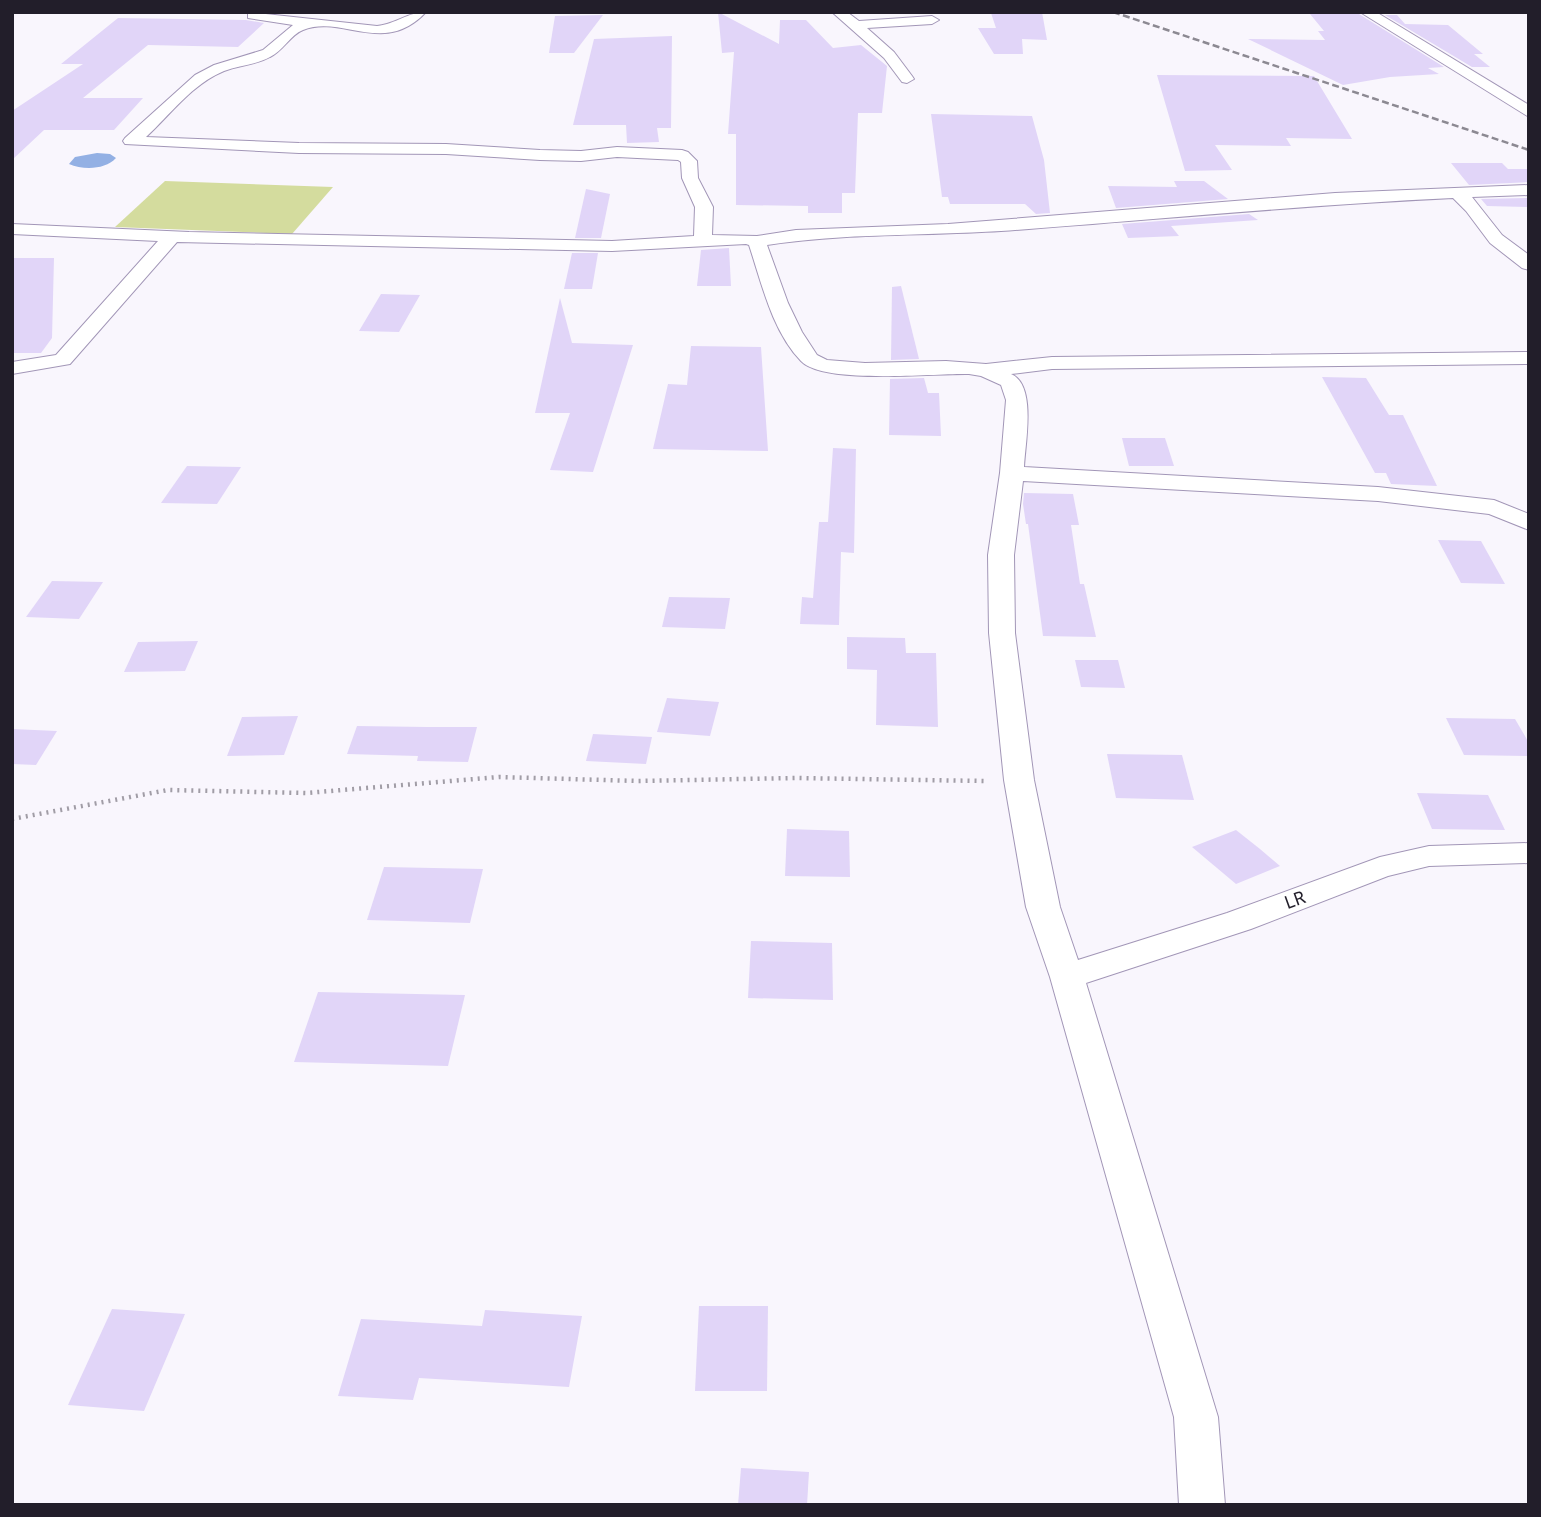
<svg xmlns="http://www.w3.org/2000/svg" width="1541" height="1517" font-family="'Noto Sans',sans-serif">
<rect width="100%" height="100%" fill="#f9f6fd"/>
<path fill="#d4dc9e" d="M 165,181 L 333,187 L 292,234 L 115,227 Z"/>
<path fill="#93b0e4" d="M 97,153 L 110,154 L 116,158 C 105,170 83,170 69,164 L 75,157 Z"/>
<g fill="#e1d5f8">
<path d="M 718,12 L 779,44 L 780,20 L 806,20 L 833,48 L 861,45 L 887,66 L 882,113 L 858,113 L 855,193 L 842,193 L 842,213 L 808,213 L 808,206 L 736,205 L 736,134 L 728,134 L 734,52 L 722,53 Z"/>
<path d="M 1042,12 L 1047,40 L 1022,39 L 1023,54 L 994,54 L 978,28 L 996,28 L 991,13 Z"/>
<path d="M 1310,14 L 1359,14 L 1444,67 L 1428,68 L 1439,74 L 1390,77 L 1343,85 L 1248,39 L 1325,40 L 1318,31 L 1324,31 Z"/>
<path d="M 603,15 L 574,53 L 549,53 L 555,16 Z"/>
<path d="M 1385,15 L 1397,15 L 1405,24 L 1448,25 L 1483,54 L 1474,54 L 1490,67 L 1472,67 Z"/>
<path d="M 118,18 L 246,20 L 264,23 L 238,47 L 148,45 L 83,98 L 143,98 L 114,130 L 44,130 L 12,160 L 12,111 L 83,64 L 61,64 Z"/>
<path d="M 672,36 L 671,128 L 657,128 L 659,142 L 627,143 L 626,125 L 573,125 L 594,39 Z"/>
<path d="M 1157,75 L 1314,76 L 1352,139 L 1286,138 L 1291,146 L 1215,145 L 1232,170 L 1185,171 Z"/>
<path d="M 931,114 L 1032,116 L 1044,160 L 1050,213 L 1036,214 L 1025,204 L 950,204 L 948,197 L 942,197 Z"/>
<path d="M 1451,163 L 1502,163 L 1508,169 L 1529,169 L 1529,182 L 1469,185 Z"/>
<path d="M 1174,181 L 1204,181 L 1228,199 L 1116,208 L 1108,186 L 1177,187 Z"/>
<path d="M 586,189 L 610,194 L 601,238 L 575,238 Z"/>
<path d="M 1529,198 L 1529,207 L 1487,206 L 1481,199 Z"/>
<path d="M 1249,214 L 1258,220 L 1171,226 L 1179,236 L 1128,238 L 1122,224 Z"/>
<path d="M 729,248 L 731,286 L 697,286 L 701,250 Z"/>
<path d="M 572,253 L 598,253 L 592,289 L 564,289 Z"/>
<path d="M 12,258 L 54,258 L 52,338 L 41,353 L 12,353 Z"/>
<path d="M 901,286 L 919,359 L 891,360 L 892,287 Z"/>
<path d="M 381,294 L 420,295 L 399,332 L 359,331 Z"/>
<path d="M 560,298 L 572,343 L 633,345 L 593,472 L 550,470 L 570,413 L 535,413 Z"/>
<path d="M 691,346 L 761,347 L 768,451 L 653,449 L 668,384 L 687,385 Z"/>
<path d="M 1322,377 L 1366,378 L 1389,415 L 1403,415 L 1437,486 L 1391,484 L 1386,473 L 1375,473 Z"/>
<path d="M 924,378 L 928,393 L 939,393 L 941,436 L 889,435 L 890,379 Z"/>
<path d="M 1122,438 L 1165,438 L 1174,466 L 1129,466 Z"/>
<path d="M 833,448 L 856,449 L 854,553 L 841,552 L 839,625 L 800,624 L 802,597 L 813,598 L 819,522 L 828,522 Z"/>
<path d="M 187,466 L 241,467 L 217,504 L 161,503 Z"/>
<path d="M 1024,493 L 1073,494 L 1079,525 L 1071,525 L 1080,584 L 1084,584 L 1096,637 L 1043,636 L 1028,524 L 1026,524 L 1023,504 Z"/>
<path d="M 1438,540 L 1481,541 L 1505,584 L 1461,583 Z"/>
<path d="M 52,581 L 103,582 L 79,619 L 26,617 Z"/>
<path d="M 669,597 L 730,598 L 725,629 L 662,627 Z"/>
<path d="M 847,637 L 905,638 L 906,653 L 936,653 L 938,727 L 876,725 L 877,670 L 847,669 Z"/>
<path d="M 198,641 L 185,671 L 124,672 L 138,642 Z"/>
<path d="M 1075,660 L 1118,660 L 1125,688 L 1081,687 Z"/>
<path d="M 667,698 L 719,702 L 710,736 L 657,732 Z"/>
<path d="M 298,716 L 284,755 L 227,756 L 242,717 Z"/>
<path d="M 1446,718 L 1515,719 L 1529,743 L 1529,756 L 1464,755 Z"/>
<path d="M 357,726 L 427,727 L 477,727 L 468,762 L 417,761 L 418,756 L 347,754 Z"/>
<path d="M 12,729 L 57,731 L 36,765 L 12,764 Z"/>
<path d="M 593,734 L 652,737 L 646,764 L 586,761 Z"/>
<path d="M 1107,754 L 1182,755 L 1194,800 L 1116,798 Z"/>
<path d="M 1417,793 L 1488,795 L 1505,830 L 1432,829 Z"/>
<path d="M 787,829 L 849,831 L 850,877 L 785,876 Z"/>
<path d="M 1236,830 L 1260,849 L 1280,866 L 1236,884 L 1192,847 Z"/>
<path d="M 384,867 L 483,869 L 470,923 L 367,920 Z"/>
<path d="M 751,941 L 832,943 L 833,1000 L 748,998 Z"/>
<path d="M 318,992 L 465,995 L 448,1066 L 294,1062 Z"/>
<path d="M 699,1306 L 768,1306 L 767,1391 L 695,1391 Z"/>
<path d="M 112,1309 L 185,1314 L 144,1411 L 68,1405 Z"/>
<path d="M 485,1310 L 582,1316 L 569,1387 L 419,1378 L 413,1400 L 338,1396 L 361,1319 L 482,1326 Z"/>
<path d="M 741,1468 L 809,1472 L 807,1505 L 738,1505 Z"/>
</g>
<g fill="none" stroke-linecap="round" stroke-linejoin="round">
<defs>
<g id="minor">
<path d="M 248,12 L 377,26 C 396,24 408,12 426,12 C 384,57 342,14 303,30 C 290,35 283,51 270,57 C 256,65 239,65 224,71 C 192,84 170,115 146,137 L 299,143 L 446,144 L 540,150 L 581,151 L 617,147 L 682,150 L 688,152 L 697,161 L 698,178 L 713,207 L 712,235 L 757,236 L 796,230 L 948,224 L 1335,193 L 1529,185 L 1529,195 L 1472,197 L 1502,235 L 1529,255 L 1529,270 L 1522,268 L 1490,243 L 1466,211 L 1453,198 C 1302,205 1152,220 1001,231 C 924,236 844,233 767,245 L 788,303 L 802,332 L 817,355 L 827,360 L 865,363 L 946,361 L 986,364 L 1052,357 L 1529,352 L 1529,364 L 1052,369 L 1011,374 C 1037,385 1025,443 1024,467 L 1378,487 L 1494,500 L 1529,514 L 1529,530 L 1489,514 L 1378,501 L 1023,481 L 1014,555 L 1015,633 L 1034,780 L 1060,907 L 1078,960 L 1227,913 L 1380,857 L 1429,846 L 1529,843 L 1529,863 L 1429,866 L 1388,876 L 1251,929 L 1086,983 L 1218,1417 L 1225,1505 L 1179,1505 L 1174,1417 L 1050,977 L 1026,907 L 1004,780 L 989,633 L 988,555 L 1000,473 L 1006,400 L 1001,385 L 981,376 L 969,374 C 934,373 824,385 801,361 C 772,331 762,284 749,245 L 746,244 L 612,251 L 177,242 L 70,364 L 12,374 L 12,362 L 56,355 L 158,241 L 12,234 L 12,224 L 189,232 L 612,241 L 694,236 L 695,207 L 682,178 L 681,162 L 678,160 L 617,157 L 581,161 L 540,160 L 446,154 L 299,153 L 125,144 L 123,141 L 125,138 L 195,75 L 214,65 L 263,50 L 293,25 L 248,18 Z"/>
<path d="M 832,12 L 847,12 L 859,21 L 932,16 L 939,20 L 932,24 L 867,28 L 894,52 L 912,76 L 914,79 L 907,83 L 902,82 L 884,58 Z"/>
<path d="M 1360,12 L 1376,12 L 1529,105 L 1529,117 Z"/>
</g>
</defs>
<use href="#minor" stroke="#a296b7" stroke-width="2"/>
<path stroke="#a19da6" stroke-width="4.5" stroke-dasharray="2 5" stroke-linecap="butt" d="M 12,819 L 168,790 L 306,793 L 499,777 L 638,781 L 795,778 L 986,781"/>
<use href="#minor" fill="#fff" fill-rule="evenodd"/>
<path stroke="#8c8992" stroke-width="2.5" stroke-dasharray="7 3.5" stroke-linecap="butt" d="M 1113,12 L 1529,150"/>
</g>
<g text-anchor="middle" stroke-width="7" stroke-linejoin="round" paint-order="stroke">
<g font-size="18" fill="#221e2a" stroke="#fff">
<text transform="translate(1295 900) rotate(-20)" y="6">LR</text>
</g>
</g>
<rect width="1541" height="1517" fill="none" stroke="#221e2a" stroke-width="28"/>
</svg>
